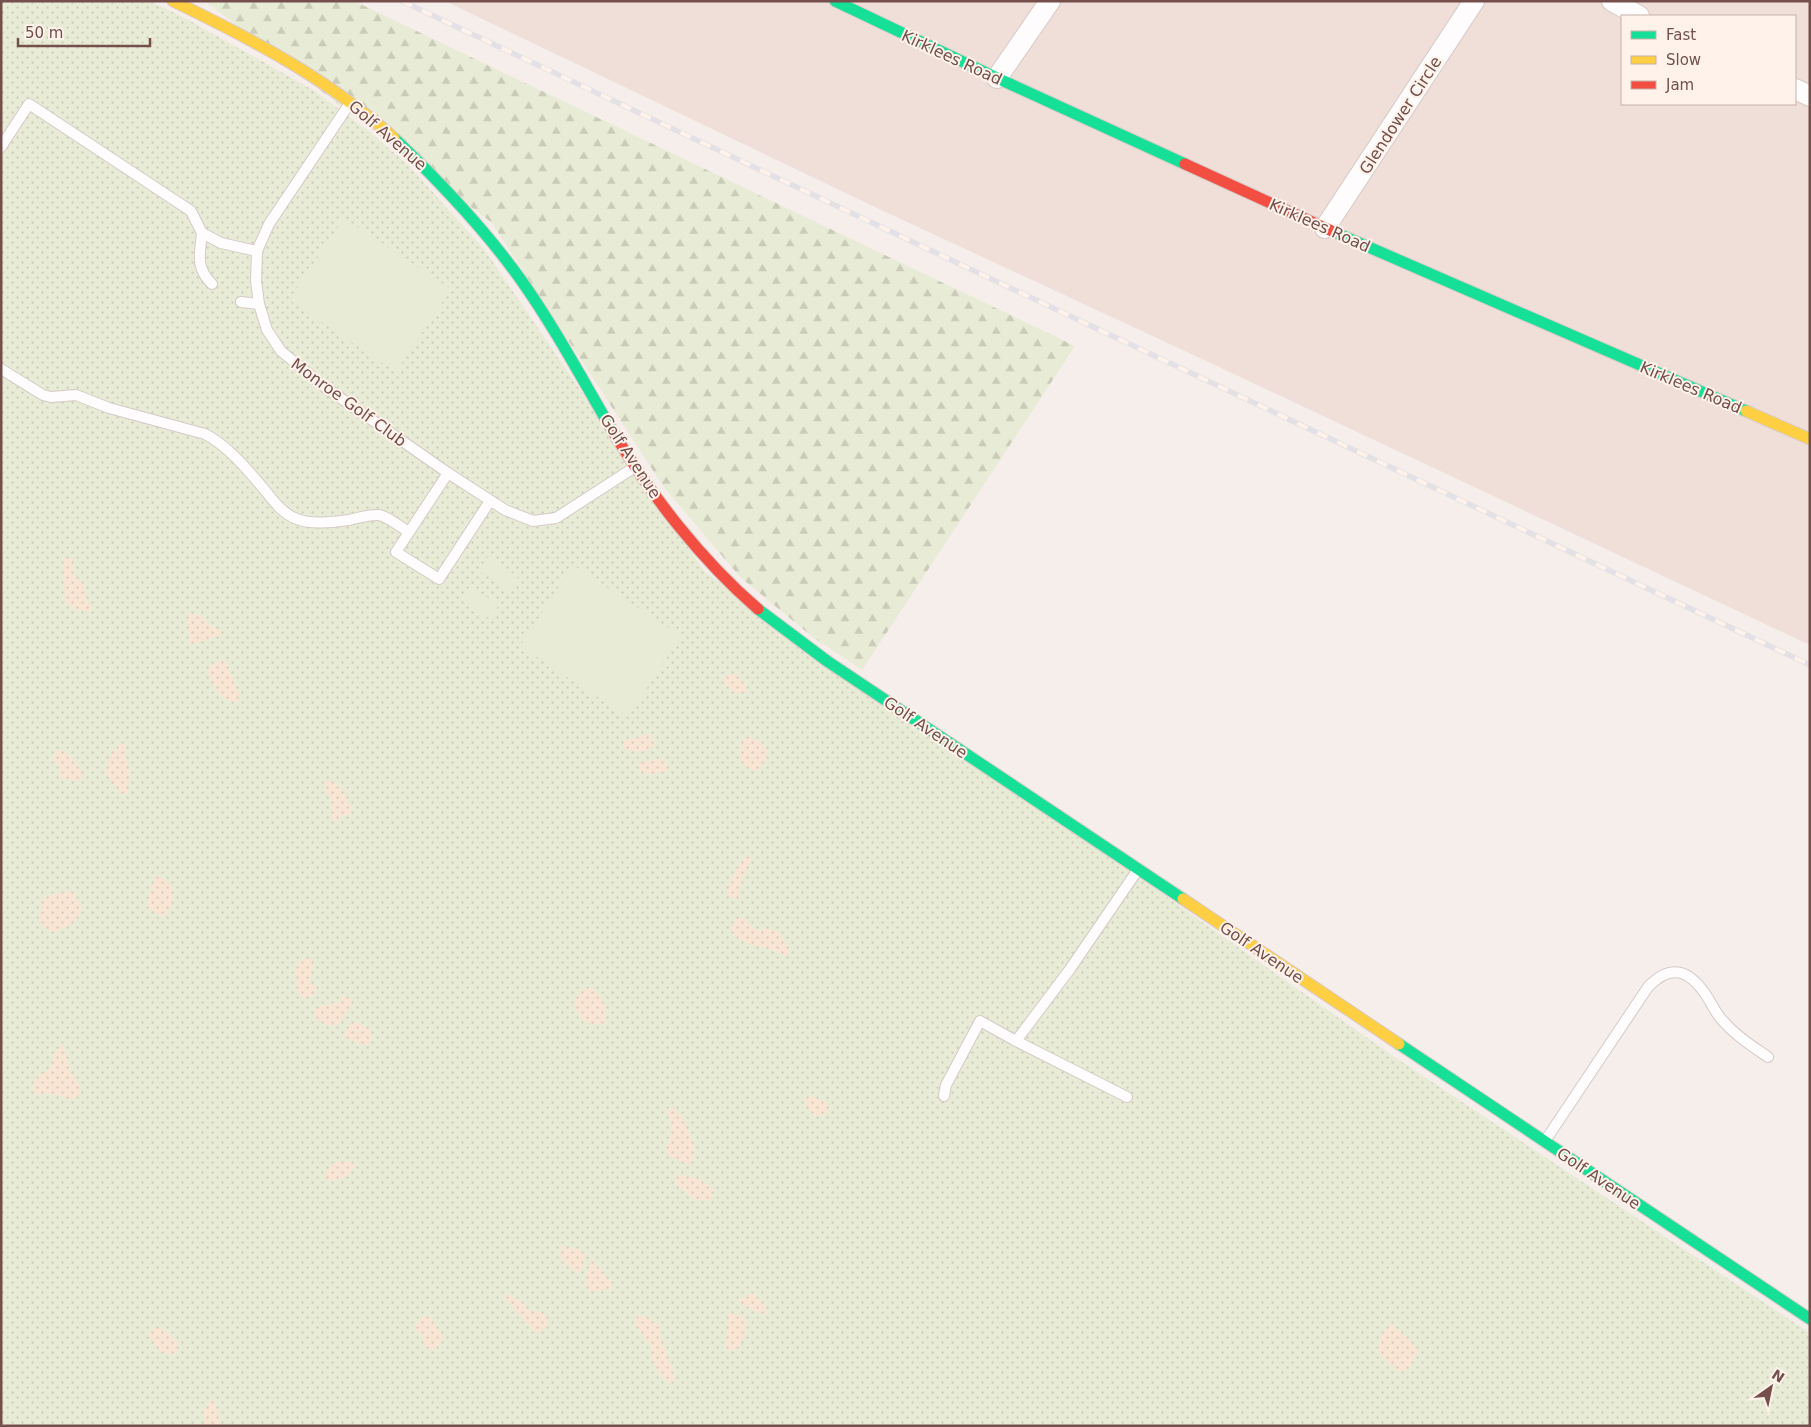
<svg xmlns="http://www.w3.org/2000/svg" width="1811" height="1427" font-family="'DejaVu Sans',sans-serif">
<defs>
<pattern id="grass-dots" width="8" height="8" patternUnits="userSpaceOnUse" patternTransform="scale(1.25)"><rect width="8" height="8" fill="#e8ebd5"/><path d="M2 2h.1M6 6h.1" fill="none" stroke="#cacbb8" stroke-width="1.8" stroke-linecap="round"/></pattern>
<pattern id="forest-firs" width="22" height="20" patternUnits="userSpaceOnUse" patternTransform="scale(1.25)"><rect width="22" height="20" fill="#e8ebd5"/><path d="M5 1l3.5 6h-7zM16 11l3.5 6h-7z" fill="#cacbb8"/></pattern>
<pattern id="sand-dots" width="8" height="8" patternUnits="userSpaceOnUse" patternTransform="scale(1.25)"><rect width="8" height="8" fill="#f8e5d3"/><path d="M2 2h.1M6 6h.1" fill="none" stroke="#d8c6b7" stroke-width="1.8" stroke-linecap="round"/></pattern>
</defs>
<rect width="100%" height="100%" fill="#f6eeea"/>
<path fill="#efdfd8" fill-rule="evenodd" d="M 445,1 L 1810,1 L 1810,645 L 1217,366 L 877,208 ZM 1622,16 L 1795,16 L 1795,104 L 1622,104 Z"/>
<path fill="url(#grass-dots)" d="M 1,1 L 150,1 L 185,18 L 313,90 L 370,132 L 409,166 L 484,249 L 704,571 L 1390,1054 L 1810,1333 L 1810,1426 L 1,1426 Z"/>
<path fill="url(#forest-firs)" d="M 205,1 L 354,1 L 1075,346 L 862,670 L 814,638 L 740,577 L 663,486 L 492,223 Z"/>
<g fill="url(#sand-dots)">
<path d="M 67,557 L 72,559 L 74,575 L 84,585 L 86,597 L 92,610 C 80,612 74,609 65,602 L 63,561 Z"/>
<path d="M 190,613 L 201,616 L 212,627 L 223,631 L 221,635 L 189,645 C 188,640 190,638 189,633 C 189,625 184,621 190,613 Z"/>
<path d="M 222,660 L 227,664 L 239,694 L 238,702 C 221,704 215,687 208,674 L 210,666 Z"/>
<path d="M 734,674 L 746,683 L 745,693 C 734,694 730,689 722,682 L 726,675 Z"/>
<path d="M 648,734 L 655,744 C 649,754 637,751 627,750 L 622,744 L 624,740 L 629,740 Z"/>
<path d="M 747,736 L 762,743 L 767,750 L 766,760 L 757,772 L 745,767 L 740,758 L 742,742 Z"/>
<path d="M 121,743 L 126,745 L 125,756 L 129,770 L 128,793 L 123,795 L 106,774 C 106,762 113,751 121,743 Z"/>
<path d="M 59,749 C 71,752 75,764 83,772 L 81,778 L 76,781 L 61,778 L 58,764 L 53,759 L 54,755 Z"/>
<path d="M 657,759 L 664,760 L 669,770 C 659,774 651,775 640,771 L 638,765 L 642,762 Z"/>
<path d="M 331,781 C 344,788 346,796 352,809 L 350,814 L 340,817 L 333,823 L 332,804 L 327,792 L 324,782 Z"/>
<path d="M 747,856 L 752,858 L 742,879 L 737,899 L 729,896 L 727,890 L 739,864 Z"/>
<path d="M 157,876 C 179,882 175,903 164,917 L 153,912 L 147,905 L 154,879 Z"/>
<path d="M 73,890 L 82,909 C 75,924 67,928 52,932 L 40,924 L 41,902 L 45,897 Z"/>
<path d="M 736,918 C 745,917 749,923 754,930 L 761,930 L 766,928 L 779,932 L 789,950 L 789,954 L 786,956 C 779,954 774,950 767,948 C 755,945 735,943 731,929 Z"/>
<path d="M 307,958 L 314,963 L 310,976 L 310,983 L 317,987 L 315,993 L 305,999 L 297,992 L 296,968 L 301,959 Z"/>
<path d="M 591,987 C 604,999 608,1005 605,1024 C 585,1024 580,1023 574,1003 L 581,991 Z"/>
<path d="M 343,997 L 351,998 L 353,1003 L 339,1024 L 329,1026 L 315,1018 L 314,1011 L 320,1006 L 338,1003 Z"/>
<path d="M 356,1022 L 373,1031 L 369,1044 L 362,1045 L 344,1037 L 350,1023 Z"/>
<path d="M 63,1045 L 70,1071 L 78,1082 L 80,1090 L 79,1094 L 73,1099 L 46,1093 L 36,1095 L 34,1092 L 33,1083 L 40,1074 L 49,1070 L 57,1049 Z"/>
<path d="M 809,1096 L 826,1102 L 829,1108 C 825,1115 822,1116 814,1116 L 807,1107 L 804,1099 Z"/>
<path d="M 674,1108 L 683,1119 L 695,1148 L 691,1165 L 670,1157 L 666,1149 C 671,1136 674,1125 667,1112 Z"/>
<path d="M 338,1161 L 351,1162 L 356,1165 C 348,1177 339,1182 325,1180 L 327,1169 Z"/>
<path d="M 675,1175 C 691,1176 703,1178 713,1190 L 710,1200 C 695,1204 686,1192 675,1183 Z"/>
<path d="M 562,1246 L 578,1249 L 585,1255 L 583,1267 L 577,1272 L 570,1268 L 560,1256 Z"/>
<path d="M 591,1259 L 612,1283 L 611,1289 L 605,1289 L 592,1292 L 587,1289 L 586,1281 Z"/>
<path d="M 755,1293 L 765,1306 L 766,1313 L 764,1315 L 743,1305 L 738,1300 L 749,1294 Z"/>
<path d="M 506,1294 L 521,1301 L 528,1310 L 544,1313 L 547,1319 L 547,1326 L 540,1333 L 533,1330 L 504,1297 Z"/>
<path d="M 728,1313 C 755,1315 747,1331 739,1348 L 729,1351 L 726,1346 Z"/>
<path d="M 425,1316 L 429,1316 L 434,1321 L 444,1339 L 433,1350 L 427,1348 L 423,1342 L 424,1335 L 417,1332 L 415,1328 L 418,1321 Z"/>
<path d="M 635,1316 L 644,1316 L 661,1327 L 659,1333 L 673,1371 L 675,1381 L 671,1384 C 658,1375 650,1362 651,1346 L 635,1325 Z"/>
<path d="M 1391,1324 C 1397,1328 1416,1345 1418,1351 L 1408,1369 L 1402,1372 C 1378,1357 1369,1347 1391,1324 Z"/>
<path d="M 157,1327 L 164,1330 L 179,1344 L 176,1354 L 163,1353 C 156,1347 150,1341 149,1332 Z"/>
<path d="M 211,1399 L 215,1402 L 221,1426 L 205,1426 L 204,1411 Z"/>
</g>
<g fill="#e8ebd5">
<path d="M 344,218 L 451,289 L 396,372 L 289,300 Z"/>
<path d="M 488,557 L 518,577 L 509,591 L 479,571 Z"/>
<path d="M 573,565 L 681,636 L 628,717 L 520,646 Z"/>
<path d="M 470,586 L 499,605 L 490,619 L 461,599 Z"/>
</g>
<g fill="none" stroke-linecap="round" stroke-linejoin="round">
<defs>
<g id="lane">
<path d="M 350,103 L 269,224 L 257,251 L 256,281 L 259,304 L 267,330 L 281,351 L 322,385 L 448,473 L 505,510 L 533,521 L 556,518 L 635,467"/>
<path d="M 1,147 L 29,104 L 191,211 L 202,233 L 221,243 L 257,251"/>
<path d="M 202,233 C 200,254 195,267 212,284"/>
<path d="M 241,302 L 259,304"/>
<path d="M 1,369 L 43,395 L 51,397 L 76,395 L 109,408 L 205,434 C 228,446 247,469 263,488 C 273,500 281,513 297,519 C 312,525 333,522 349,520 C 359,518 369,514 379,515 C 389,517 400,527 409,532"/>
<path d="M 448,473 L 396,552 L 439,579 L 490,501"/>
<path d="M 944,1096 L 946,1085 L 980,1021 L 1016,1041"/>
<path d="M 1127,1097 L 1016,1041 L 1070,969 L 1137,871"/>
<path d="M 1545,1141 L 1648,987 C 1671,963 1689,970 1706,995 C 1712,1004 1716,1014 1723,1021 C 1736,1036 1752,1046 1768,1057"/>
</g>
<g id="street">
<path d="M 1612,1 L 1639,16"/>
<path d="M 997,78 L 1050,1"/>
<path d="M 1795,89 L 1810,96"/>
<path d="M 1325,228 L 1474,1"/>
</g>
<g id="fast">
<path d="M 835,1 L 997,78 L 1185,164"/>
<path d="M 394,138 C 440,182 484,228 521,280 C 555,328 582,379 612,430"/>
<path d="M 1334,232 L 1746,411"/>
<path d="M 758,609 L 827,661 L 1183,899"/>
<path d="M 1399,1044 L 1810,1319"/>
</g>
<g id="slow">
<path d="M 173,1 C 252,39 328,79 394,138"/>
<path d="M 1746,411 L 1810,439"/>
<path d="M 1183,899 L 1399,1044"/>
</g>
<g id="jam">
<path d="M 1185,164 L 1334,232"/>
<path d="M 612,430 C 650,494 701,560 758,609"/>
</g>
</defs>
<use href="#lane" stroke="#d5cac7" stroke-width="12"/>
<use href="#street" stroke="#d5cac7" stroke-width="22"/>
<use href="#fast" stroke="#d7cbc8" stroke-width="13"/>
<use href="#slow" stroke="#d7cbc8" stroke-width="13"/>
<use href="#jam" stroke="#d7cbc8" stroke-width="13"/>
<use href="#lane" stroke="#fefcfc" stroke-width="10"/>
<use href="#street" stroke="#fefcfc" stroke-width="20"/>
<use href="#fast" stroke="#16e098" stroke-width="11"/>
<use href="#slow" stroke="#ffcf43" stroke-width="11"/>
<use href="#jam" stroke="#f24e42" stroke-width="11"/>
<defs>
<path id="rail" d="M 402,1 L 1810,665"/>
</defs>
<use href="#rail" stroke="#e3e1e5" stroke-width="5.5"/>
<use href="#rail" stroke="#fef2eb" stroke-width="4" stroke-dasharray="11" stroke-linecap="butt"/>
</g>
<g text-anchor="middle" stroke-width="4" stroke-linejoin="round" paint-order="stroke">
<g font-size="16" fill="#744f4b" stroke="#fef2eb">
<text transform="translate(952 57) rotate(25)" y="6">Kirklees Road</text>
<text transform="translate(1400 115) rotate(-57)" y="6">Glendower Circle</text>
<text transform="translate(388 135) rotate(41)" y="6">Golf Avenue</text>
<text transform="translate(1320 225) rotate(24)" y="6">Kirklees Road</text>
<text transform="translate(1691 387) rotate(23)" y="6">Kirklees Road</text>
<text transform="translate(349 402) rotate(36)" y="6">Monroe Golf Club</text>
<text transform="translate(631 456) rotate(57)" y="6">Golf Avenue</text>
<text transform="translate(926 727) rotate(34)" y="6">Golf Avenue</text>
<text transform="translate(1262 952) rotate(34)" y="6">Golf Avenue</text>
<text transform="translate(1599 1178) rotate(34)" y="6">Golf Avenue</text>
</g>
</g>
<rect width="1811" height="1427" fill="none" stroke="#744f4b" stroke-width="5"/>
<rect x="1621" y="15" width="175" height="90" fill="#fef2eb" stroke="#c7b1ab"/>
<rect x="1631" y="31" width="25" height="8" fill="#16e098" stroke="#c7b1ab"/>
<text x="1666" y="40" font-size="15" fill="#744f4b">Fast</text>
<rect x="1631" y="56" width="25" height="8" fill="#ffcf43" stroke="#c7b1ab"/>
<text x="1666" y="65" font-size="15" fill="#744f4b">Slow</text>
<rect x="1631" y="81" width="25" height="8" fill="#f24e42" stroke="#c7b1ab"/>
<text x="1666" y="90" font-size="15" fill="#744f4b">Jam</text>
<g transform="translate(1771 1387) rotate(33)" stroke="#fef2eb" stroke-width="4" paint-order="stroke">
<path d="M0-4L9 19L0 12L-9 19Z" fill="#744f4b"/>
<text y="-8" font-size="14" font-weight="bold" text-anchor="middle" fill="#744f4b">N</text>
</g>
<path d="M18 38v8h132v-8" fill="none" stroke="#744f4b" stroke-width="2.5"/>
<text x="25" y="38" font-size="15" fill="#744f4b" stroke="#fef2eb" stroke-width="4" paint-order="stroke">50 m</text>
</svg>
